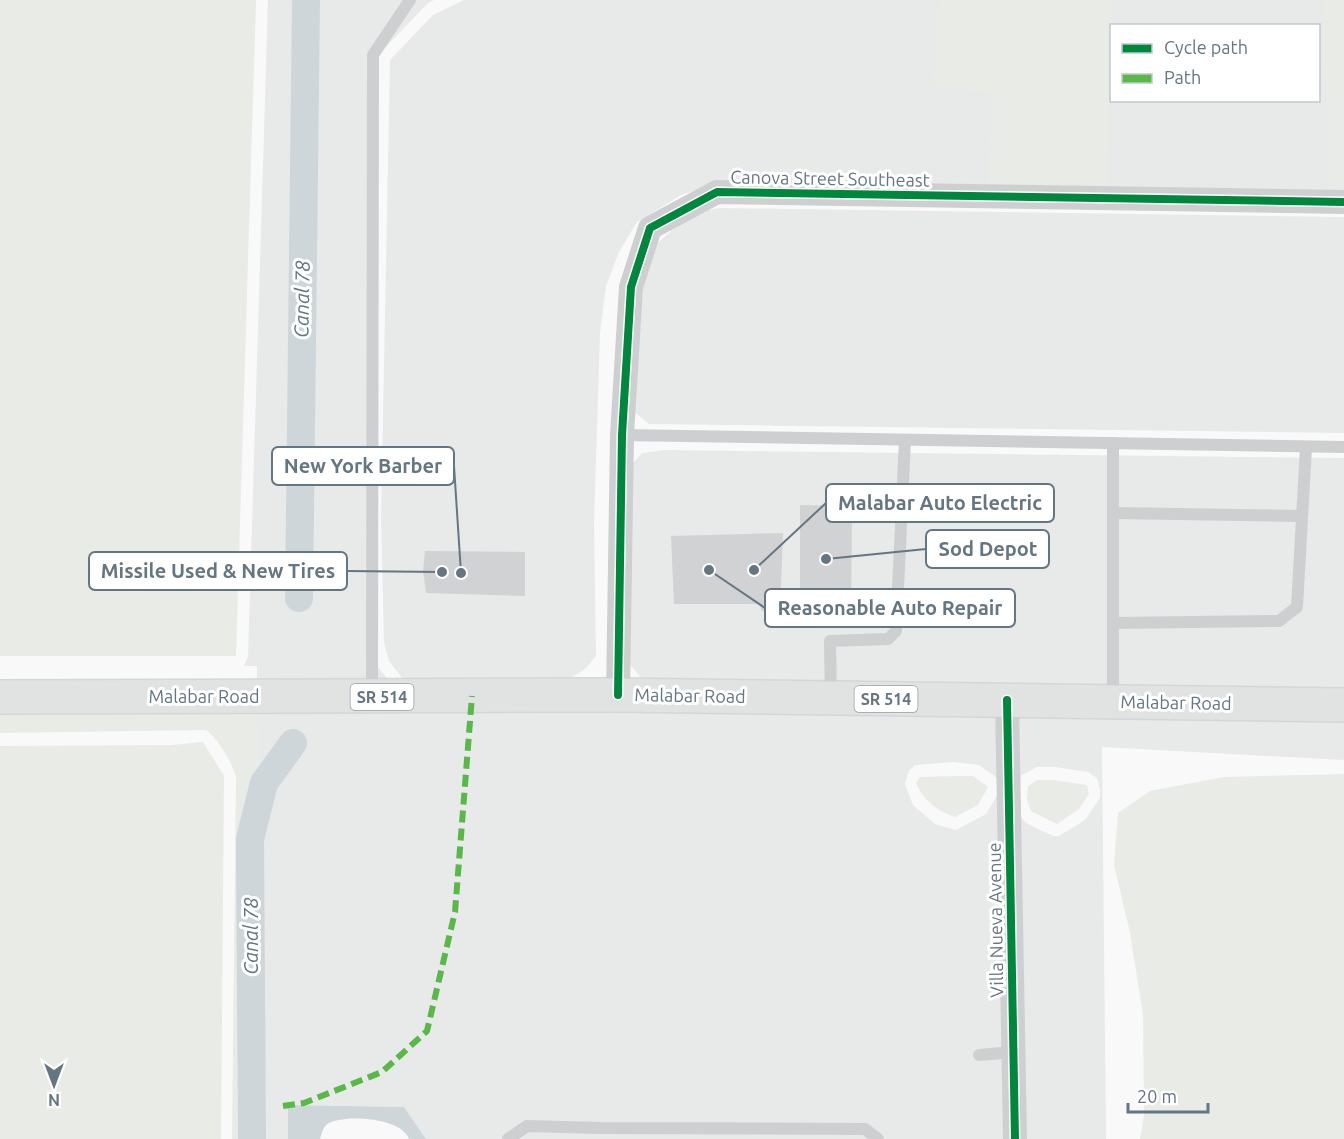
<svg xmlns="http://www.w3.org/2000/svg" width="1344" height="1139" font-family="Ubuntu,sans-serif">
<rect width="100%" height="100%" fill="#f9f9f9"/>
<g fill="#e8e9e9" fill-rule="evenodd">
<path d="M 268,0 L 434,0 L 428,3 L 382,51 L 379,57 L 369,519 L 378,667 L 389,681 L 257,682 L 257,666 L 244,666 L 248,656 Z"/>
<path d="M 464,0 L 1344,0 L 1344,193 L 721,182 L 681,195 L 637,222 L 619,252 L 606,286 L 600,333 L 594,523 L 596,656 L 586,668 L 570,679 L 403,679 L 389,661 L 384,643 L 381,519 L 390,60 L 433,15 ZM 1112,26 L 1318,26 L 1318,100 L 1112,100 Z"/>
<path d="M 720,208 L 1344,217 L 1344,433 L 649,424 L 631,409 L 627,325 L 652,248 L 679,224 L 703,211 Z"/>
<path d="M 665,450 L 1344,458 L 1344,689 L 642,679 L 629,663 L 626,471 L 642,453 Z"/>
<path d="M 618,710 L 1344,720 L 1344,760 L 1102,747 L 1106,1139 L 426,1139 L 404,1107 L 289,1105 L 288,1139 L 259,1139 L 257,712 ZM 954,762 L 979,765 L 997,778 L 998,794 L 986,814 L 956,830 L 935,824 L 913,805 L 905,784 L 909,771 L 915,765 ZM 1037,767 L 1055,767 L 1088,772 L 1097,778 L 1100,790 L 1100,798 L 1085,820 L 1059,836 L 1053,836 L 1026,823 L 1020,816 L 1017,781 L 1022,775 Z"/>
</g>
<g fill="#e8ebe6">
<path d="M 0,0 L 256,0 L 236,656 L 0,656 Z"/>
<path d="M 938,0 L 1112,0 L 1107,184 L 988,183 L 992,93 L 933,87 Z"/>
<path d="M 1323,0 L 1344,0 L 1344,188 L 1329,188 Z"/>
<path d="M 257,712 L 259,1139 L 232,1139 L 236,776 C 231,761 218,739 206,730 L 0,733 L 0,713 Z"/>
<path d="M 203,742 L 224,776 L 221,1139 L 0,1139 L 0,746 L 171,745 Z"/>
<path d="M 1344,774 L 1344,1139 L 1140,1139 L 1144,1115 L 1143,1015 L 1130,933 L 1114,865 L 1118,813 L 1150,791 L 1224,777 Z"/>
<path d="M 955,776 L 973,776 L 988,787 L 978,805 L 955,817 C 938,812 923,800 916,783 L 920,777 Z"/>
<path d="M 1037,780 L 1053,780 L 1087,785 L 1089,794 L 1079,809 L 1057,824 L 1031,811 L 1027,800 L 1028,786 Z"/>
</g>
<path fill="#ced6d9" d="M 288,1105 L 404,1107 L 426,1139 L 409,1139 C 402,1118 347,1114 329,1123 C 323,1126 322,1133 320,1139 L 288,1139 Z"/>
<g fill="none" stroke-linecap="round" stroke-linejoin="round">
<g stroke="#ced6d9" stroke-width="28">
<path d="M 299,598 L 306,0"/>
<path d="M 252,1139 L 250,839 L 264,783 L 293,743"/>
</g>
</g>
<g fill="#d0d2d3">
<path d="M 800,505 L 852,506 L 851,613 L 800,611 Z"/>
<path d="M 783,533 L 780,610 L 762,611 L 759,604 L 674,604 L 671,536 Z"/>
<path d="M 425,551 L 525,552 L 525,596 L 426,593 L 423,571 Z"/>
</g>
<g fill="none" stroke-linecap="round" stroke-linejoin="round">
<defs>
<path id="primary" d="M 0,697 L 618,695 L 1344,705"/>
</defs>
<use href="#primary" stroke="#d5d6d7" stroke-width="36"/>
<g stroke="#cecfd0" stroke-width="12">
<path d="M 622,435 L 1344,447"/>
<path d="M 1113,443 L 1113,700"/>
<path d="M 1113,513 L 1302,516"/>
<path d="M 1113,623 L 1279,621 L 1297,607 L 1306,447"/>
<path d="M 372,695 L 373,55 L 410,0"/>
<path d="M 831,698 L 830,641 L 888,639 L 896,631 L 905,440"/>
<path d="M 979,1055 L 1013,1052"/>
<path d="M 508,1139 L 527,1126 L 600,1128 L 865,1129 L 878,1139"/>
</g>
<g stroke="#cecfd0" stroke-width="24">
<path d="M 618,695 L 622,435 L 631,287 L 650,228 L 717,192 L 1344,202"/>
<path d="M 1007,700 L 1015,1139"/>
</g>
<use href="#primary" stroke="#e1e2e2" stroke-width="33"/>
<path stroke="#58b947" stroke-width="6" stroke-dasharray="12 6" stroke-linecap="butt" d="M 283,1106 L 304,1103 L 382,1072 L 427,1031 L 455,912 L 472,696"/>
<defs>
<g id="cycleway">
<path d="M 618,695 L 622,435 L 631,287 L 650,228 L 717,192 L 1344,202"/>
<path d="M 1007,700 L 1015,1139"/>
</g>
</defs>
<use href="#cycleway" stroke="#fff" stroke-width="11"/>
<use href="#cycleway" stroke="#00873e" stroke-width="8"/>
</g>
<g text-anchor="middle" stroke-width="6" stroke-linejoin="round" paint-order="stroke">
<g fill="#fff" stroke="#939fa8" stroke-width="1.5">
<rect x="350.5" y="684" width="63" height="26" rx="4.5"/>
<rect x="854.5" y="686" width="63" height="26" rx="4.5"/>
</g>
<g font-size="16" font-weight="bold" fill="#657683">
<text x="382" y="703">SR 514</text>
<text x="886" y="705">SR 514</text>
</g>
<g font-size="18" fill="#657683" stroke="#fff">
<text transform="translate(830 179) rotate(1)" y="6">Canova Street Southeast</text>
<text transform="translate(690 696) rotate(1)" y="6">Malabar Road</text>
<text x="204" y="703">Malabar Road</text>
<text transform="translate(1176 703) rotate(1)" y="6">Malabar Road</text>
<text transform="translate(996 920) rotate(-91)" y="6">Villa Nueva Avenue</text>
</g>
<g font-size="20" font-style="italic" fill="#60757c" stroke="#fff">
<text transform="translate(302 299) rotate(-89)" y="7">Canal 78</text>
<text transform="translate(251 936) rotate(-90)" y="7">Canal 78</text>
</g>
</g>
<path fill="none" stroke="#657683" stroke-width="2" d="M461 573L454 466M754 570L826 503M826 559L926 549M442 572L347 571M709 570L765 608"/>
<g fill="#657683" stroke="#fff" stroke-width="2">
<circle cx="461" cy="573" r="6"/>
<circle cx="754" cy="570" r="6"/>
<circle cx="826" cy="559" r="6"/>
<circle cx="442" cy="572" r="6"/>
<circle cx="709" cy="570" r="6"/>
</g>
<g fill="#fff" stroke="#657683" stroke-width="2">
<rect x="272" y="447" width="182" height="38" rx="6"/>
<rect x="826" y="484" width="228" height="38" rx="6"/>
<rect x="926" y="530" width="123" height="38" rx="6"/>
<rect x="89" y="552" width="258" height="38" rx="6"/>
<rect x="765" y="589" width="250" height="38" rx="6"/>
</g>
<g font-size="20" text-anchor="middle" font-weight="bold" fill="#657683">
<text x="363" y="473">New York Barber</text>
<text x="940" y="510">Malabar Auto Electric</text>
<text x="988" y="556">Sod Depot</text>
<text x="218" y="578">Missile Used &amp; New Tires</text>
<text x="890" y="615">Reasonable Auto Repair</text>
</g>
<rect x="1110" y="24" width="210" height="78" fill="#ffffff" stroke="#c1c8cd" stroke-width="1.5"/>
<rect x="1122" y="44" width="30" height="9" fill="#00873e" stroke="#c1c8cd" stroke-width="1.5"/>
<text x="1164" y="54" font-size="18" fill="#657683">Cycle path</text>
<rect x="1122" y="74" width="30" height="9" fill="#58b947" stroke="#c1c8cd" stroke-width="1.5"/>
<text x="1164" y="84" font-size="18" fill="#657683">Path</text>
<g transform="translate(54 1085) rotate(180)" stroke="#ffffff" stroke-width="4.5" paint-order="stroke">
<path d="M0-4.5L10 22L0 15L-10 22Z" fill="#657683"/>
<text y="-9" font-size="16" font-weight="bold" text-anchor="middle" fill="#657683">N</text>
</g>
<path d="M1128 1103v9h80v-9" fill="none" stroke="#657683" stroke-width="3"/>
<text x="1137" y="1103" font-size="18" fill="#657683" stroke="#ffffff" stroke-width="4.5" paint-order="stroke">20 m</text>
</svg>
